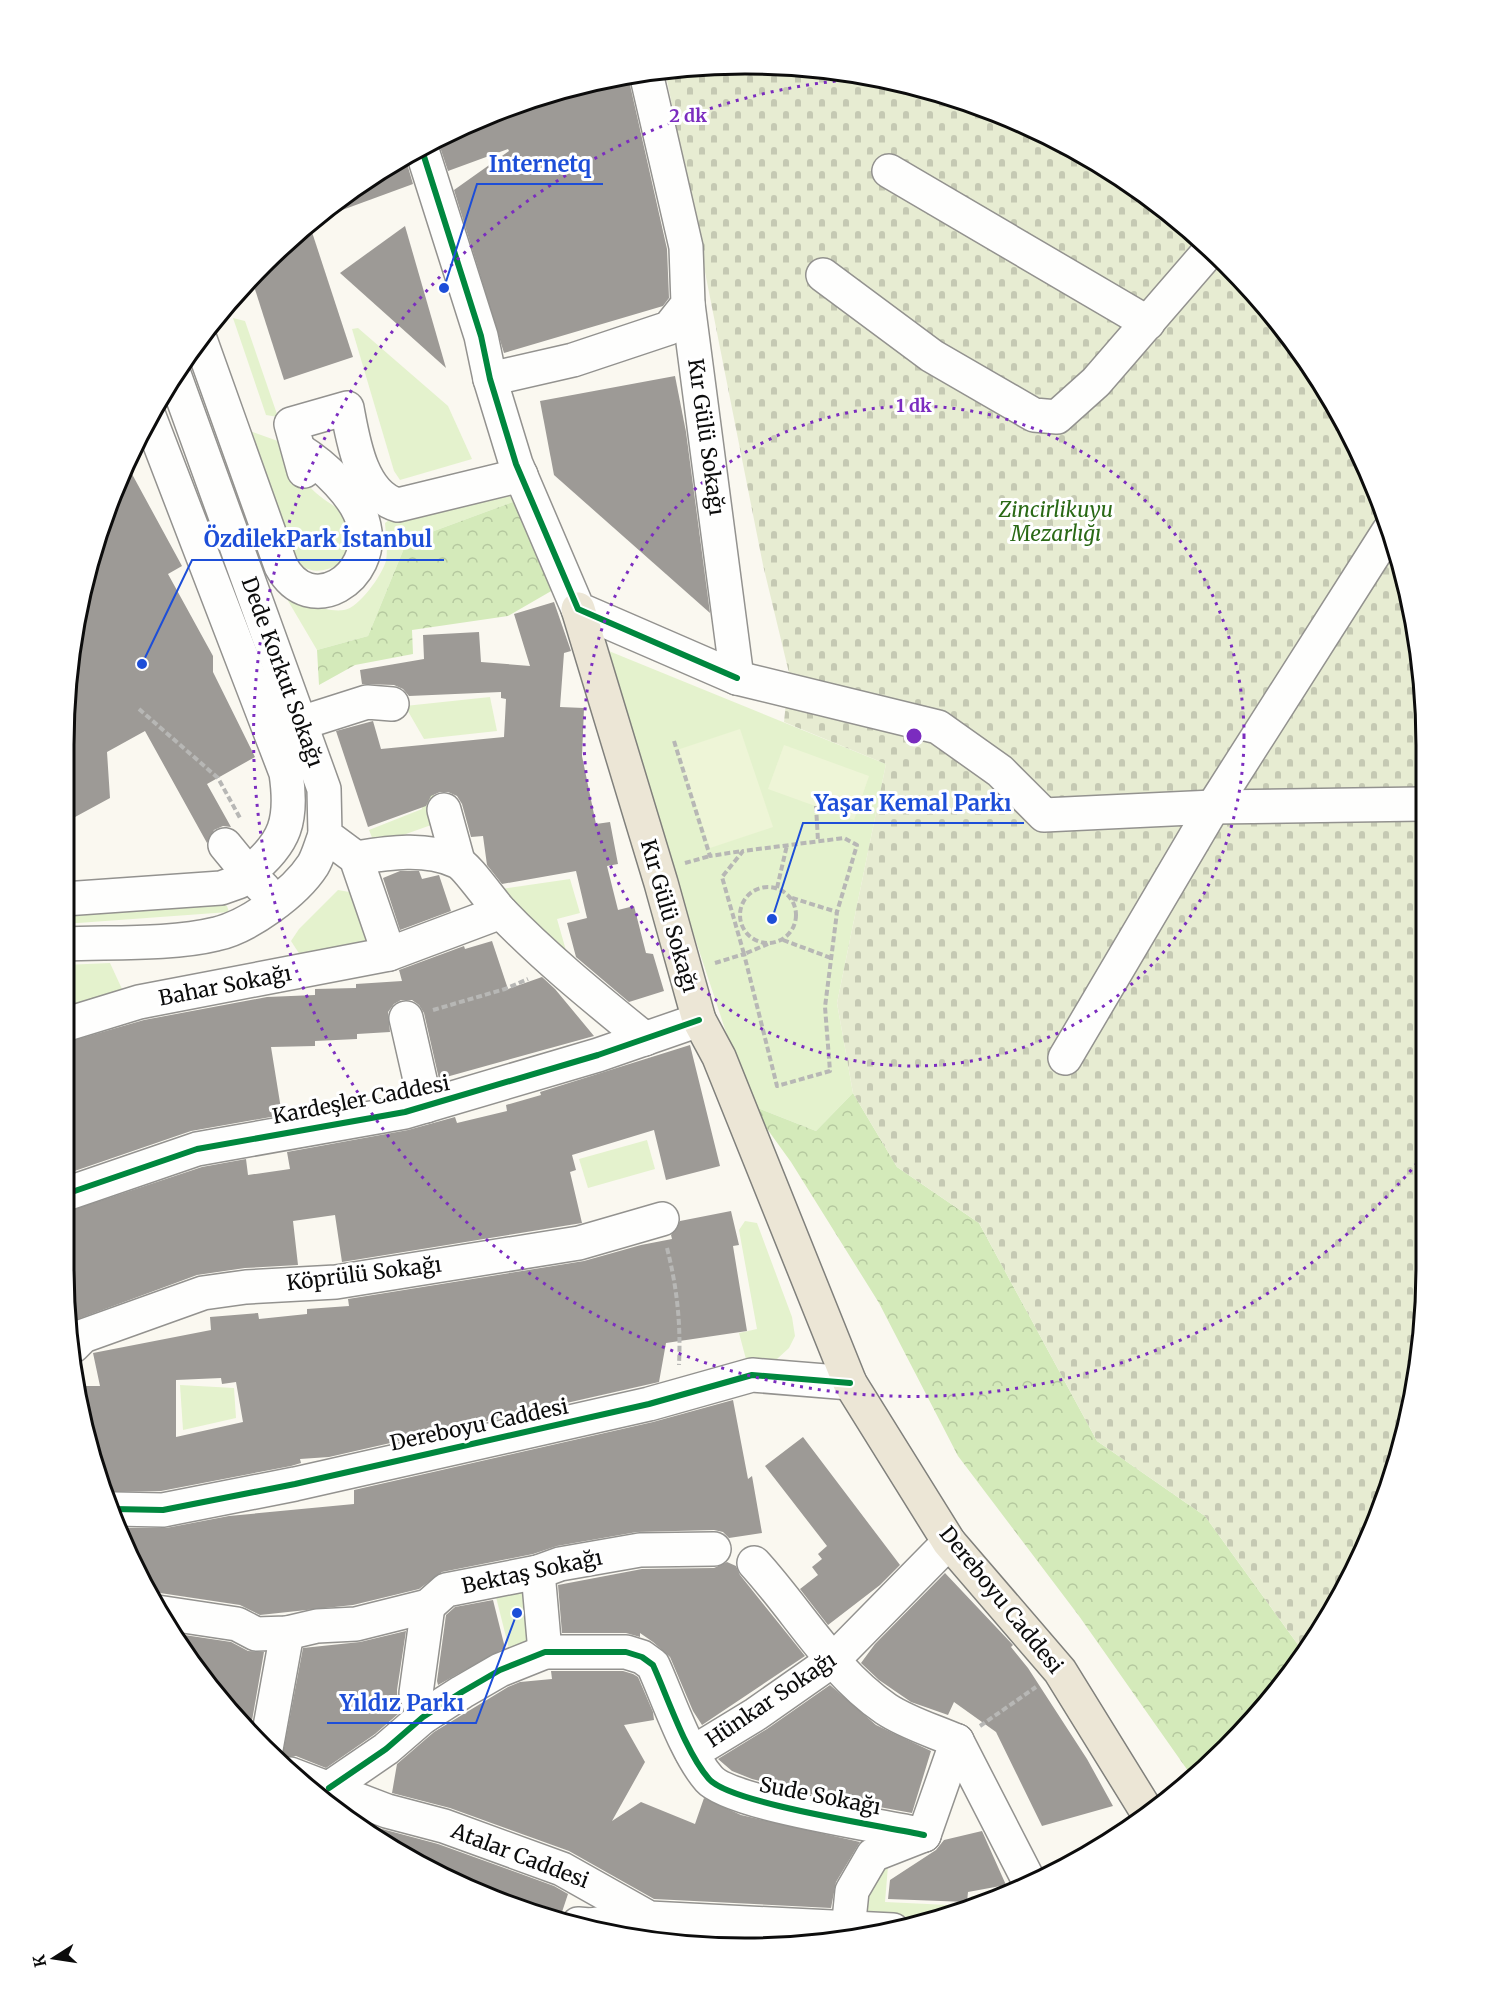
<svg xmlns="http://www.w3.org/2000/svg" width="1490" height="2012" font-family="Merriweather,serif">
<defs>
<pattern id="forest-crowns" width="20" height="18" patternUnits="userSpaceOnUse" patternTransform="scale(1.5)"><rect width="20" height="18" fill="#d4eaba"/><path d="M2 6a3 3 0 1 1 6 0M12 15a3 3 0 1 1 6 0" fill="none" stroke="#b5c89f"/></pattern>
<pattern id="cemetery-stones" width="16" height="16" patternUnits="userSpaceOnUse" patternTransform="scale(1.5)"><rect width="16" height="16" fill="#e7ecd2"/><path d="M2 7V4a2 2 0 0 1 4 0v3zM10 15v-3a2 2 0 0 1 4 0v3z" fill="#c5c9b3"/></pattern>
</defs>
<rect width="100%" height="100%" fill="#faf8f0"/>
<g fill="#e4f2cd">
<path d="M 233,318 L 245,321 L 278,417 L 266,415 Z"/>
<path d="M 358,328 L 448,406 L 472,459 L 400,480 L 394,471 L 352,329 Z"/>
<path d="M 247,430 L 289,445 C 305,485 306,489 344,512 L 351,536 L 341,564 C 318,574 308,574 290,556 Z"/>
<path d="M 497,491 L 518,500 L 407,541 L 368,636 L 317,650 L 284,594 C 302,600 325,613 344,610 C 359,608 382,575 386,561 C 388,549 386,536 385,523 L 392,518 Z"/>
<path d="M 599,647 L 886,764 L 837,1003 L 853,1093 L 816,1131 L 750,1105 Z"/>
<path d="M 490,697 L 497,731 L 424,739 L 405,706 Z"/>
<path d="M 428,771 L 437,806 L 434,824 L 375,845 L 369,830 L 422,809 L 419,774 Z"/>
<path d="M 570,879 L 580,913 L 557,919 L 569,961 L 494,890 Z"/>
<path d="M 338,890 L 355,893 L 374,947 L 302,958 L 291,941 L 299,929 Z"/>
<path d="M 222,904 L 227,906 L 229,912 L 64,924 L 64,913 Z"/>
<path d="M 110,963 L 122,989 L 64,1013 L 64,965 Z"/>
<path d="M 647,1140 L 655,1169 L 588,1188 L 579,1159 Z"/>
<path d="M 745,1221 L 757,1223 L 792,1317 L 795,1336 L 789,1348 L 777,1359 L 747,1363 L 739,1333 L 757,1329 L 739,1230 Z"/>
<path d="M 180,1385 L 234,1388 L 236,1418 L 183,1430 Z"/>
<path d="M 530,1578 L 537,1640 L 509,1649 L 493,1585 Z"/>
<path d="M 878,1866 L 888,1866 L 885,1902 L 970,1906 L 971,1896 L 1006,1897 L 939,1920 L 862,1914 Z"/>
</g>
<g fill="url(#forest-crowns)">
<path d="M 518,500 L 553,590 L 508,616 L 412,630 L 413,654 L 355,665 L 319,685 L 317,650 L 368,636 L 407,541 Z"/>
<path d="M 853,1093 L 897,1167 L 979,1223 L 1097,1441 L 1205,1516 L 1304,1653 L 1258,1717 L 1193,1778 L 1079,1616 L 958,1456 L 879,1303 L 791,1162 L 750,1105 L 816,1131 Z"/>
</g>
<path fill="url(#cemetery-stones)" d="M 701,64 L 834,69 L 965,99 L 1086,155 L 1195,232 L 1286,330 L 1375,484 L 1421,656 L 1426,1312 L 1391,1486 L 1336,1608 L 1304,1653 L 1205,1516 L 1097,1441 L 979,1223 L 897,1167 L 853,1093 L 837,1003 L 886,764 L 784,722 L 789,673 L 763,565 L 665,70 Z"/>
<g fill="#eef5d7">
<path d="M 740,729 L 773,827 L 710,848 L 677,750 Z"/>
<path d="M 784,745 L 869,776 L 854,820 L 768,789 Z"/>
</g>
<g fill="#9d9a96" fill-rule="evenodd">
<path d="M 628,76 L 667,249 L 669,298 L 663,306 L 504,353 L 454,190 L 509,151 L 508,149 L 448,171 L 437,138 L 569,86 Z"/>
<path d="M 405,157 L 413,184 L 334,213 L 330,204 Z"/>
<path d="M 309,223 L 353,357 L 284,380 L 251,277 L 263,263 Z"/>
<path d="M 405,226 L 446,368 L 340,273 Z"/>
<path d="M 675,376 L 686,432 L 710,613 L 554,475 L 540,401 Z"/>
<path d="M 126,463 L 182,566 L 168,574 L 213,656 L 213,672 L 255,757 L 207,784 L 231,827 L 223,826 L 214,830 L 207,843 L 145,731 L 107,752 L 110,798 L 64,823 L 64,701 L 86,569 Z"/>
<path d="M 554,602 L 571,651 L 564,653 L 560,707 L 584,708 L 582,756 L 596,824 L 610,822 L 618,864 L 607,866 L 618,910 L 634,906 L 646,953 L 653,954 L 664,991 L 629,1002 L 576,957 L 567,923 L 587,918 L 576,871 L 502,884 L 487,865 L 483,836 L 471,837 L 462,804 L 457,796 L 448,792 L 440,792 L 431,796 L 426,806 L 368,827 L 336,731 L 373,721 L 381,749 L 504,737 L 506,699 L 501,698 L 501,692 L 409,696 L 403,689 L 394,685 L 362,684 L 360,670 L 424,659 L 423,635 L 479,632 L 481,662 L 530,666 L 514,614 Z"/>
<path d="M 400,871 L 419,871 L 422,879 L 439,875 L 451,911 L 400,930 L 383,878 Z"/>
<path d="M 492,941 L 508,989 L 542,977 L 555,989 L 594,1036 L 439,1079 L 424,1013 L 419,1005 L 412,1000 L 401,1000 L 394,1004 L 388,1012 L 390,1032 L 357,1034 L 357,1039 L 315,1041 L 315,1046 L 271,1047 L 282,1115 L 191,1131 L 63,1175 L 64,1043 L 144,1020 L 267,997 L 315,995 L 315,989 L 356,988 L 356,984 L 402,981 L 399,970 L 464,946 L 465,949 Z"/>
<path d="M 690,1045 L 720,1166 L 666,1180 L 654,1130 L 572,1155 L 576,1170 L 570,1172 L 582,1223 L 342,1262 L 335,1215 L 293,1221 L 298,1265 L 245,1268 L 197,1275 L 70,1322 L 63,1267 L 63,1213 L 202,1167 L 246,1159 L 248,1175 L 290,1169 L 287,1152 L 408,1130 L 455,1117 L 457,1123 L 507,1111 L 506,1105 L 541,1095 L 540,1092 Z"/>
<path d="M 731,1211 L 739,1245 L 733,1246 L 747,1331 L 666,1343 L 659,1382 L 329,1457 L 300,1459 L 301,1463 L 291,1466 L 161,1491 L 106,1492 L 86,1444 L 86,1386 L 100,1386 L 93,1353 L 211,1330 L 210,1317 L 258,1313 L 259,1319 L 307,1314 L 307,1309 L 349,1306 L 348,1299 L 584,1261 L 641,1245 L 672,1239 L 671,1235 L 680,1221 ZM 221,1378 L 222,1384 L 236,1382 L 243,1422 L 176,1437 L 176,1380 Z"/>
<path d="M 733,1400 L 748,1479 L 752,1476 L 762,1533 L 729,1538 L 723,1532 L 714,1530 L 637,1532 L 557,1546 L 533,1554 L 442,1572 L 419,1589 L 353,1605 L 260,1615 L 240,1605 L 160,1593 L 149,1595 L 121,1528 L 166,1528 L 229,1516 L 354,1504 L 354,1490 L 653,1422 Z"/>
<path d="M 803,1437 L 900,1565 L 880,1585 L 828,1625 L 800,1589 L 818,1575 L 812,1567 L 822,1559 L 818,1554 L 827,1546 L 765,1466 Z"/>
<path d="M 727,1562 L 736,1566 L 740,1575 L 805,1656 L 702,1725 L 693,1711 L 670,1657 L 653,1642 L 640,1633 L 640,1637 L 626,1633 L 562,1633 L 558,1585 L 642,1569 L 714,1568 Z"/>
<path d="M 945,1573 L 1013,1645 L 1011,1647 L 1028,1668 L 1087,1759 L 1113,1806 L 1042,1826 L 996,1732 L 954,1702 L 948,1715 L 911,1702 L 879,1680 L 861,1663 L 875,1644 Z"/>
<path d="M 493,1600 L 505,1648 L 438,1685 L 437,1681 L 446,1615 L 455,1607 Z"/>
<path d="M 406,1631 L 397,1690 L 398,1714 L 375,1734 L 326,1768 L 296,1756 L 282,1758 L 303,1648 L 360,1642 Z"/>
<path d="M 171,1633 L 231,1642 L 248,1651 L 264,1652 L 250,1732 L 204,1682 Z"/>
<path d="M 551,1671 L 623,1671 L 633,1674 L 638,1677 L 653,1712 L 654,1720 L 624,1725 L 645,1762 L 612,1821 L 641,1802 L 695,1824 L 704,1798 L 741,1815 L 860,1842 L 836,1882 L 831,1908 L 654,1899 L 569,1851 L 450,1808 L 392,1793 L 397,1764 L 434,1732 L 508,1687 L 520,1682 L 552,1679 Z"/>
<path d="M 830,1685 L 876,1725 L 931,1751 L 912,1813 L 814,1795 L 752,1779 L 732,1771 L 718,1759 L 767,1729 Z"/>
<path d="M 352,1818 L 382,1829 L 438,1844 L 554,1886 L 568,1894 L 562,1912 L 541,1905 L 539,1910 L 443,1879 Z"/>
<path d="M 982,1831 L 1006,1885 L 968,1892 L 967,1902 L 888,1899 L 890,1880 L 936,1850 L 944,1840 Z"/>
</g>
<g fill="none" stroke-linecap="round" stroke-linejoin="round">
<defs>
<g id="minor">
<path d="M 421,147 L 481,336 L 490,379 L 516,464 L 578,609 L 737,678 L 938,727 L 1000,771 L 1044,815 L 1213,807 L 1422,804"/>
<path d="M 889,171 L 1148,323"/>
<path d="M 823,275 L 932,356 L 1034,415 L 1057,417 L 1096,382 L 1211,249"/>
<path d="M 688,304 L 737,678"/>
<path d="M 200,339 L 281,566 C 310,620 376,578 364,526 C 358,496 323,465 299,450"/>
<path d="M 174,374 L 324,789 L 325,835 L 356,858 L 389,954"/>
<path d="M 490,379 L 573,360 L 669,328 L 688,304 L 686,247 L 646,73"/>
<path d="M 149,416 L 286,773 C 293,820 286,843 248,873 L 225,845"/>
<path d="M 304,471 L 291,424 L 347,408 C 353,440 361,495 398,505 L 521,475"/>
<path d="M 301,723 L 367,702 L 392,704"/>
<path d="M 444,810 L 458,861"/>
<path d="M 356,858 C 388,853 425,847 456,861 C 466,865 491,901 501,912 C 545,958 596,999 645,1039"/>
<path d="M 64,899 L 221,888 L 238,882 L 248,873 L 264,889"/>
<path d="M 64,944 C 111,942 171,945 216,934 C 248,927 295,893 313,865 C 318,857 321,845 325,835"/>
<path d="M 406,1018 L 426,1106"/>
<path d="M 64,1025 L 139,1002 L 389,954 L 501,912"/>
<path d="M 1065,1058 L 1213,807 L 1388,532"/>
<path d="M 63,1195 L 197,1149 L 405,1112 L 598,1055 L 699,1020"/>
<path d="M 73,1346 L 83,1336 L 203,1293 L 246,1287 L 336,1282 L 579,1243 L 662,1219"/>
<path d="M 114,1509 L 163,1510 L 295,1484 L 649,1404 L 752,1375 L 850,1383"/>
<path d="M 754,1563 C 798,1611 831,1671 886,1709 C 907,1723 934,1731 957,1741"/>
<path d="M 538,1572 L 545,1652"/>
<path d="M 157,1612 L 237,1624 L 256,1634 L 287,1633 L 317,1626 L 356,1624 L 428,1606 L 446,1590 L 538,1572 L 560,1564 L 640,1550 L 714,1549"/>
<path d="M 423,1717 L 416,1693 L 428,1606"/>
<path d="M 957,1741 L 1030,1883"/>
<path d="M 266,1749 L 287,1633"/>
<path d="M 692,1753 L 756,1714 L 833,1660 L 949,1542"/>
<path d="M 290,1774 L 387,1811 L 444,1826 L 562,1869 L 649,1918 L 893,1930"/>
<path d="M 329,1788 L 386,1749 L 423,1717 L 462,1692 L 500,1670 L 545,1652 L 626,1652 L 642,1657 L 653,1665 C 668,1698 686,1753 709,1779 C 731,1804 884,1826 924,1835"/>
<path d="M 924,1835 L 957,1741"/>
<path d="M 578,1924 L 590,1925 L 649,1918"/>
<path d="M 848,1930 L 852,1891 L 873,1855 L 924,1835"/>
</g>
<path id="major" d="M 578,609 L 661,883 L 699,1020 L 719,1057 L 850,1383 L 949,1542 L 1060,1671 L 1149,1815"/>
</defs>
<use href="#minor" stroke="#93928f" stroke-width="36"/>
<use href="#major" stroke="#80807c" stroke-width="36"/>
<g stroke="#b7b7b5" stroke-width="4" stroke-dasharray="6 3" stroke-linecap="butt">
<path d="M 139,709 L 218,778 L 240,818"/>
<path d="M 674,741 L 710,856 L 742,851"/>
<path d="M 816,806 L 818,841"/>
<path d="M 685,863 L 710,856"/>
<circle cx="768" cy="915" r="28"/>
<path d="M 777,888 L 787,845"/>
<path d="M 792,898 L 837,912"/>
<path d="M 783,940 L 831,958"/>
<path d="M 715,963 L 744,954 L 777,1086 L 830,1071 L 825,1007 L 837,912 L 857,845 L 844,838 L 743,851 L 722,877 L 744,954 L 768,944"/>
<path d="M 433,1010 L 505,989 L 528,979"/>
<path d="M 667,1248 C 677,1287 681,1324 679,1365"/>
<path d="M 980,1726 L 1036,1687"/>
</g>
<use href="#minor" stroke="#fefefd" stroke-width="33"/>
<use href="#major" stroke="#ece6d6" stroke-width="33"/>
<defs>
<g id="cycleway">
<path d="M 421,147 L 481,336 L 490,379 L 516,464 L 578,609 L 737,678"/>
<path d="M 63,1195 L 197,1149 L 405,1112 L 598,1055 L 699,1020"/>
<path d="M 114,1509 L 163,1510 L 295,1484 L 649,1404 L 752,1375 L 850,1383"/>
<path d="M 329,1788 L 386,1749 L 423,1717 L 462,1692 L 500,1670 L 545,1652 L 626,1652 L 642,1657 L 653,1665 C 668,1698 686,1753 709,1779 C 731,1804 884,1826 924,1835"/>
</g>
</defs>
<use href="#cycleway" stroke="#fff" stroke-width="10"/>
<use href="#cycleway" stroke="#00873e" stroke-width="6"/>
</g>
<g fill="none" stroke="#7b2cbf" stroke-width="3" stroke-dasharray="3 6">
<circle cx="914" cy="736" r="330"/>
<path d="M1423 1156A660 660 0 1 1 868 78"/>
</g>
<g text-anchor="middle" stroke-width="6" stroke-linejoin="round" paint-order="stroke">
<g font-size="21" fill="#0c0c0c" stroke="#fff">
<text transform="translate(706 437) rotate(82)" y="7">Kır Gülü Sokağı</text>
<text transform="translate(282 672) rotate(70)" y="7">Dede Korkut Sokağı</text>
<text transform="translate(669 916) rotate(74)" y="7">Kır Gülü Sokağı</text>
<text transform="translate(225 986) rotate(-11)" y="7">Bahar Sokağı</text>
<text transform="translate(361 1100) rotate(-11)" y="7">Kardeşler Caddesi</text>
<text transform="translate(364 1274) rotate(-7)" y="7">Köprülü Sokağı</text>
<text transform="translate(479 1425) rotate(-12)" y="7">Dereboyu Caddesi</text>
<text transform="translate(532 1572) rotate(-12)" y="7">Bektaş Sokağı</text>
<text transform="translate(1001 1600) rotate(51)" y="7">Dereboyu Caddesi</text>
<text transform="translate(771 1700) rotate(-34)" y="7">Hünkar Sokağı</text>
<text transform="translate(820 1796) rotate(11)" y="7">Sude Sokağı</text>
<text transform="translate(520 1856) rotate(21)" y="7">Atalar Caddesi</text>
</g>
<g font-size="21" font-style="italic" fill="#2a6916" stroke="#fff">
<text x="1056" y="517">Zincirlikuyu<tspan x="1056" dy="24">Mezarlığı</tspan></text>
</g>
</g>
<path d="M0 0H1490V2012H0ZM745 74H745A671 671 0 0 1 1416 745V1267A671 671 0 0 1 745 1938H745A671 671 0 0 1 74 1267V745A671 671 0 0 1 745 74Z" fill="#fff" fill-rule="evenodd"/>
<path fill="none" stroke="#0c0c0c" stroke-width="3" d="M745 74H745A671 671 0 0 1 1416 745V1267A671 671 0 0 1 745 1938H745A671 671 0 0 1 74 1267V745A671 671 0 0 1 745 74Z"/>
<circle cx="914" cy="736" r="9" fill="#7b2cbf" stroke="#fff" stroke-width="3"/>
<g font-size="18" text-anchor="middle" font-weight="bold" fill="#7b2cbf" stroke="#fff" stroke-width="6" stroke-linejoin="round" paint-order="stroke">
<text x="688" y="122">2 dk</text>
<text x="914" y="412">1 dk</text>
</g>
<path fill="none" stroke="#1d4ed8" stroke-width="2" d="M444 288L477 184H603M142 664L192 560H444M772 919L803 823H1024M517 1613L476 1723H327"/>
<g fill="#1d4ed8" stroke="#fff" stroke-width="2">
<circle cx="444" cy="288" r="6"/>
<circle cx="142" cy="664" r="6"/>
<circle cx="772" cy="919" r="6"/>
<circle cx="517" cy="1613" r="6"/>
</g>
<g font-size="22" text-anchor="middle" font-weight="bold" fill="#1d4ed8" stroke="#fff" stroke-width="6" stroke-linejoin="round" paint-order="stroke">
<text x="540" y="172">Internetq</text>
<text x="318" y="547">ÖzdilekPark İstanbul</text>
<text x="913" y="811">Yaşar Kemal Parkı</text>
<text x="402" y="1711">Yıldız Parkı</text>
</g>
<g transform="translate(54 1958) rotate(258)" stroke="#ffffff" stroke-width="4.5" paint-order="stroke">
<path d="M0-4.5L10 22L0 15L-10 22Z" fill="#0c0c0c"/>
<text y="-9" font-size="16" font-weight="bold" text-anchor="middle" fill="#0c0c0c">K</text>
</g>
</svg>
